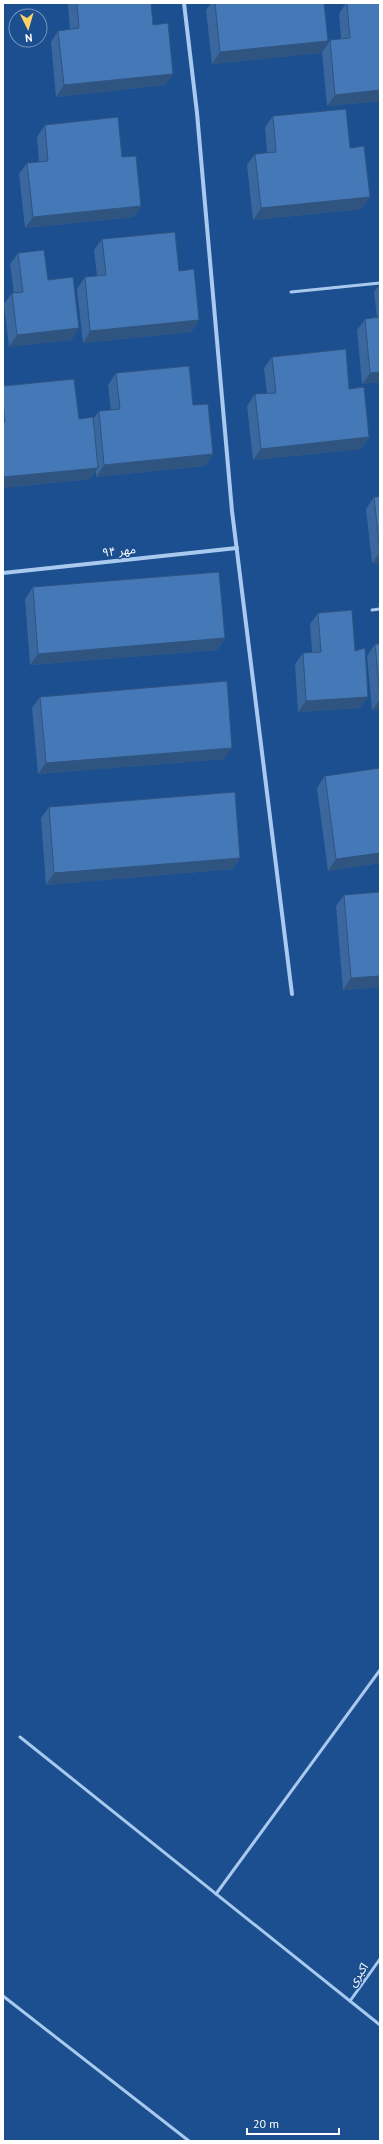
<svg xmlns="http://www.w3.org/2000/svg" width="383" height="2144" font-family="'PT Sans','Noto Sans Arabic',sans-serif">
<rect width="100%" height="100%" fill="#1b4f8f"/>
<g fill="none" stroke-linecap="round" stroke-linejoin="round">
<g stroke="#a9c9ee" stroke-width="3">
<path d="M 291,292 L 380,283"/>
<path d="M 372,610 L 380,609"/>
<path d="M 20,1737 L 380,2025"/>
<path d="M 216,1894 L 380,1670"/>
<path d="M 3,1996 L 189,2141"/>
<path d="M 350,2001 L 380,1959"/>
</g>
<g stroke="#a9c9ee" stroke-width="4">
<path d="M 184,3 L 197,113 L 232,511 L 292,994"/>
<path d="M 3,573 L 237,548"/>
</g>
</g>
<g fill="#3a679d">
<path d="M 69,3 L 151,3 L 153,25 L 165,85 L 56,97 L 51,42 L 58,31 L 70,30 L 68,4 Z"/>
<path d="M 211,3 L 324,3 L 328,41 L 320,53 L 212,64 L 206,10 Z"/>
<path d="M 346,3 L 380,3 L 380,101 L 327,106 L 322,52 L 330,40 L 341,39 L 339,14 Z"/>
<path d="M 273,116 L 350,148 L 362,209 L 253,220 L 247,165 L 255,154 L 267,153 L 265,127 Z"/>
<path d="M 45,125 L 122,157 L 141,206 L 134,217 L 25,228 L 19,174 L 27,163 L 39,162 L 37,137 Z"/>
<path d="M 102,239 L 179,271 L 199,320 L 191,332 L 83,343 L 77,289 L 85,277 L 97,276 L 94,250 Z"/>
<path d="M 18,253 L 48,280 L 79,328 L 71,340 L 9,347 L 4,304 L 12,293 L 14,293 L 10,264 Z"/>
<path d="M 380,284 L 380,382 L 362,384 L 357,330 L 365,319 L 377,317 L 374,292 Z"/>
<path d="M 272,357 L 349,389 L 369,437 L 361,449 L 253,460 L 247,406 L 255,394 L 267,393 L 264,368 Z"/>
<path d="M 116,373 L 193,405 L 213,454 L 205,466 L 96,477 L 96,471 L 90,479 L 3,488 L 3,386 L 79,419 L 93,419 L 99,411 L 111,410 L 108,385 Z"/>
<path d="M 374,497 L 380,497 L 380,562 L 372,563 L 366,509 Z"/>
<path d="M 33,587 L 225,638 L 217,650 L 30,665 L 25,599 Z"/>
<path d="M 318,613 L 355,651 L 360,708 L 298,712 L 295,664 L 303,653 L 312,652 L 310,624 Z"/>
<path d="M 375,644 L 380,644 L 380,709 L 372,710 L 367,656 Z"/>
<path d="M 40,697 L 224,759 L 38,774 L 32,708 Z"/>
<path d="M 325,776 L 380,863 L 328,871 L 317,788 Z"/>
<path d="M 49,807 L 240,858 L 233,869 L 46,885 L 41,818 Z"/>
<path d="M 344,895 L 380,987 L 343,990 L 336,906 Z"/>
</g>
<g fill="#305480">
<path d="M 328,41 L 320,53 L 212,64 L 220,52 Z"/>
<path d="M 173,74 L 165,85 L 56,97 L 64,85 Z"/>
<path d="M 380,90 L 380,101 L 327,106 L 335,95 Z"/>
<path d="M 370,197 L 362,209 L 253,220 L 261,208 Z"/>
<path d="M 141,206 L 134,217 L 25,228 L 33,217 Z"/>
<path d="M 199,320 L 191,332 L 83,343 L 90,331 Z"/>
<path d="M 79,328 L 71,340 L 9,347 L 17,335 Z"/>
<path d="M 380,372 L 380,382 L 362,384 L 370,373 Z"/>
<path d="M 369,437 L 361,449 L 253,460 L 261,449 Z"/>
<path d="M 213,454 L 205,466 L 96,477 L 104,465 Z"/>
<path d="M 98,468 L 90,479 L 3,488 L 3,477 Z"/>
<path d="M 380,552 L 380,562 L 372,563 Z"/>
<path d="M 225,638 L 217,650 L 30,665 L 38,654 Z"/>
<path d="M 368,697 L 360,708 L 298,712 L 306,701 Z"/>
<path d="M 380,699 L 380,709 L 372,710 Z"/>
<path d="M 232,748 L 224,759 L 38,774 L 46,763 Z"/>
<path d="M 380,853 L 380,863 L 328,871 L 336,859 Z"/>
<path d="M 240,858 L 233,869 L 46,885 L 54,873 Z"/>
<path d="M 380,976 L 380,987 L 343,990 L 351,978 Z"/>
</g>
<g fill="#4478b7" stroke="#305480">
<path d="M 77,3 L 151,3 L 153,25 L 168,23 L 173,74 L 64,85 L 58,31 L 79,28 Z"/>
<path d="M 215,3 L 324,3 L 328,41 L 220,52 Z"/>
<path d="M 347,3 L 380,3 L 380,90 L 335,95 L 330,40 L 350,38 Z"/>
<path d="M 346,109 L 350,148 L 364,146 L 370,197 L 261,208 L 255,154 L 276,152 L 273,116 Z"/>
<path d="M 118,117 L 122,157 L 136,156 L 141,206 L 33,217 L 27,163 L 48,161 L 45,125 Z"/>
<path d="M 175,232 L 179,271 L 194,269 L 199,320 L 90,331 L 85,277 L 106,275 L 102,239 Z"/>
<path d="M 44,250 L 48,280 L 73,277 L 79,328 L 17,335 L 12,293 L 23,292 L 18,253 Z"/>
<path d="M 380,317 L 380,372 L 370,373 L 365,319 Z"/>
<path d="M 346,349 L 349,389 L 364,387 L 369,437 L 261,449 L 255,394 L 276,393 L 272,357 Z"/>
<path d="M 189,366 L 193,405 L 208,404 L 213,454 L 104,465 L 99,411 L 120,409 L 116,373 Z"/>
<path d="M 74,379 L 79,419 L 93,417 L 98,468 L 3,477 L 3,423 L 5,422 L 3,403 L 3,386 Z"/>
<path d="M 374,497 L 380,497 L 380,552 Z"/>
<path d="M 219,572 L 225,638 L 38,654 L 33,587 Z"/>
<path d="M 352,610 L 355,651 L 365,648 L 368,697 L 306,701 L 303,653 L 321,652 L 318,613 Z"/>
<path d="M 375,644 L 380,644 L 380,697 Z"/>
<path d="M 227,681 L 232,748 L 46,763 L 40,697 Z"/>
<path d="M 380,768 L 380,853 L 336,859 L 325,776 Z"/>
<path d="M 235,792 L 240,858 L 54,873 L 49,807 Z"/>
<path d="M 380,892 L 380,976 L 351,978 L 344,895 Z"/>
</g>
<g text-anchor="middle" stroke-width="3" stroke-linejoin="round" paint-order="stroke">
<g font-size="12" fill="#fff" stroke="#1b4f8f">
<text transform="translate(119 551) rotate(-6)" y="4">مهر ۹۴</text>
<text transform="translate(358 1975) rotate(-55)" y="4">اکبری</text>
</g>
</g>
<rect width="383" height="2144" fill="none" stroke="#ffffff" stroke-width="8"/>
<g transform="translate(28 28) rotate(175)"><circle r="19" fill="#1b4f8f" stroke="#7695bc"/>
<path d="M0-3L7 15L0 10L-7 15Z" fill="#ffd166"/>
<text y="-6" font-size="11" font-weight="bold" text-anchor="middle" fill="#ffffff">N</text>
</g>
<path d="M247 2128v6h92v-6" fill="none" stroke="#ffffff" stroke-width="2"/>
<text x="253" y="2128" font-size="12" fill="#ffffff" stroke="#1b4f8f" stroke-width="3" paint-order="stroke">20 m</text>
</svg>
